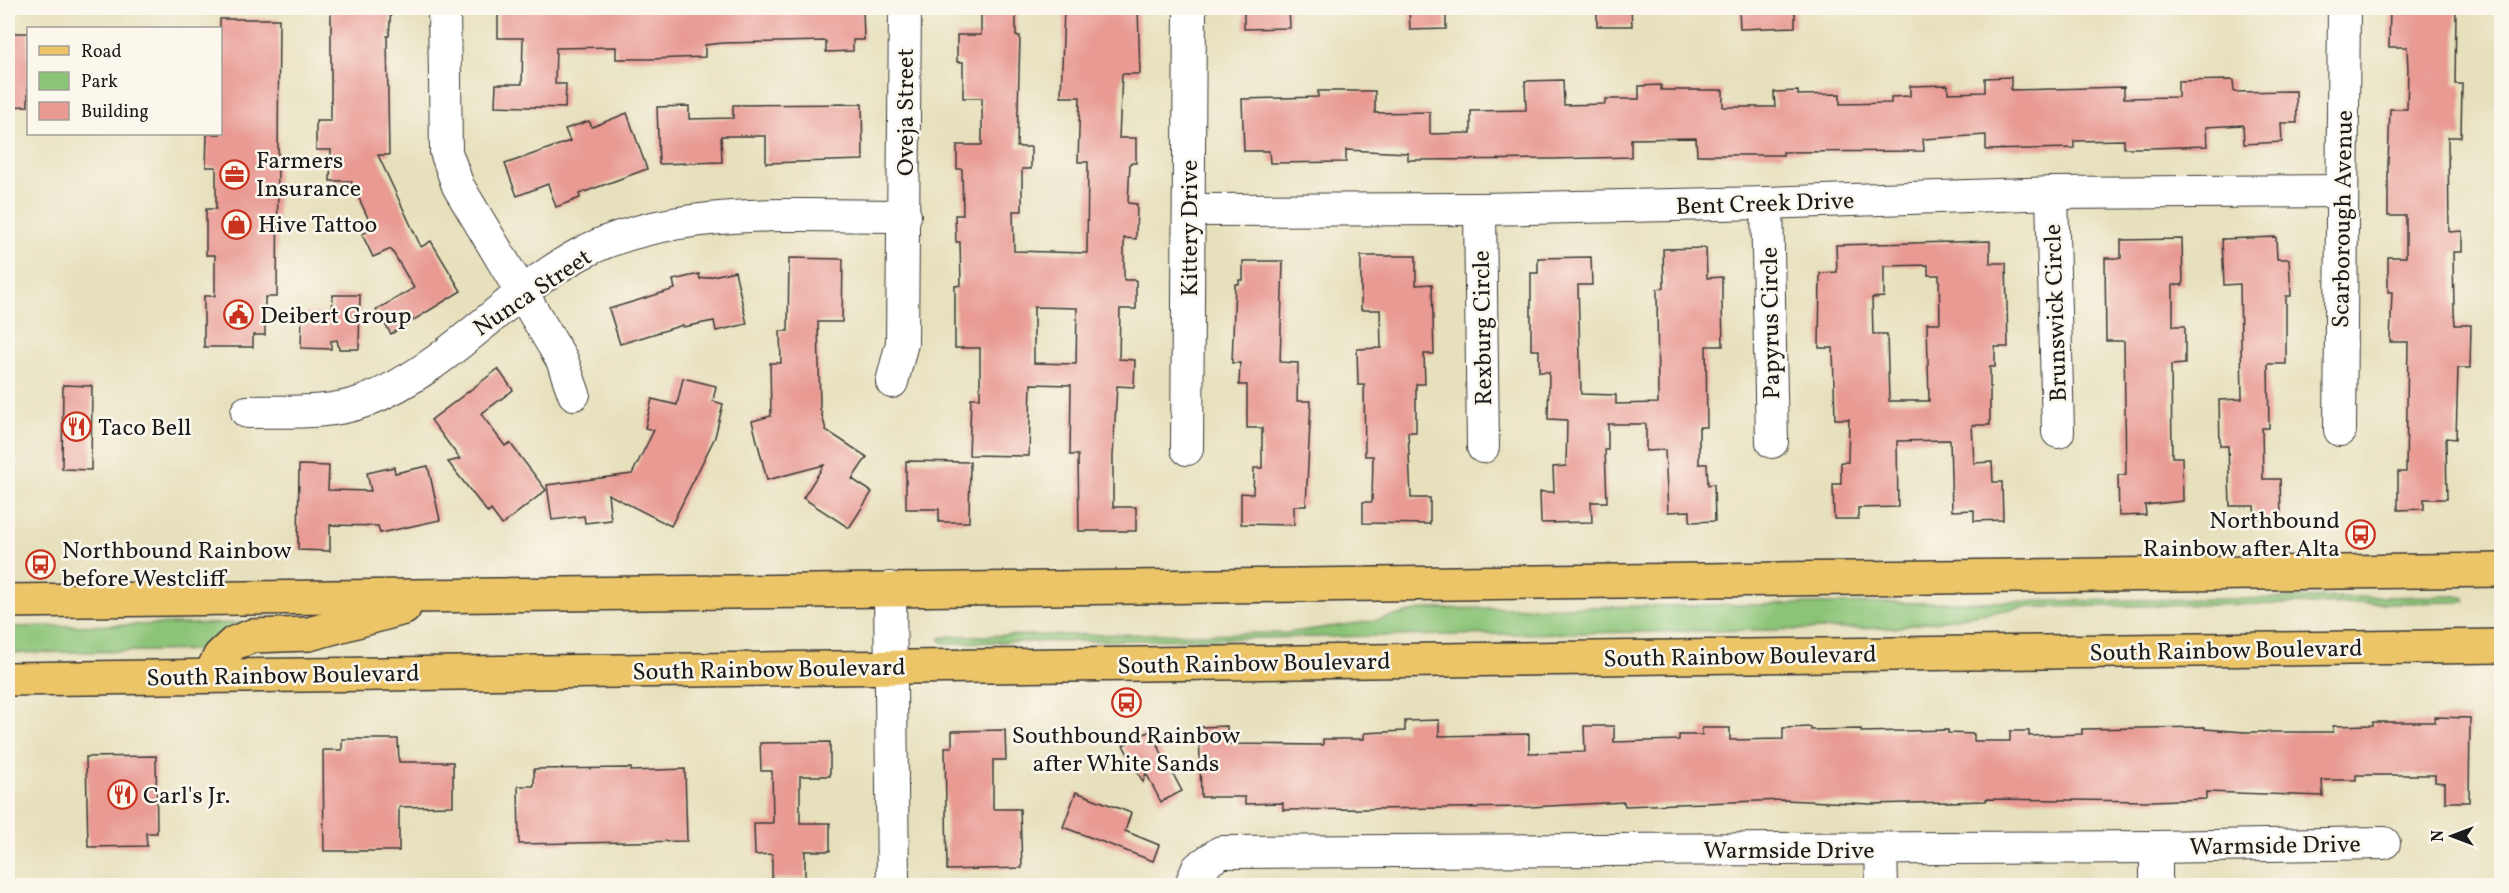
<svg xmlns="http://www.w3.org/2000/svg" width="2509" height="893" font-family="Vollkorn,serif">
<rect width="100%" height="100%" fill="#fbf7ec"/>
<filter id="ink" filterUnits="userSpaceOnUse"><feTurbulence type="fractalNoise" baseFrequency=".0167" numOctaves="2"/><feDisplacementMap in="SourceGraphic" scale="12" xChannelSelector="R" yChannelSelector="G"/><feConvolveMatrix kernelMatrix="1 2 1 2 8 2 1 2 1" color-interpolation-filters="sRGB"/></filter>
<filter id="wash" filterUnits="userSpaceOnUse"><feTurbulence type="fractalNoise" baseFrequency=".008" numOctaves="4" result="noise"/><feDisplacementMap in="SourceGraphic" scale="24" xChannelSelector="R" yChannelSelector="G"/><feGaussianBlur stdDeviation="1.35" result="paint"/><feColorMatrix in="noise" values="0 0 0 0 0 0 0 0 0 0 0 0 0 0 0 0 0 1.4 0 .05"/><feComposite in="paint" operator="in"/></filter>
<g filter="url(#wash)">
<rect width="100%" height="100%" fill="#e7e0bd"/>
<g fill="#8bc477" stroke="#54704a" stroke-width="1.5">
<path d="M 2457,596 L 2464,598 L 2465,602 L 2024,607 L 1894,628 L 944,643 L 940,640 L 940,638 L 952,636 L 1286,633 L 1373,621 L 1425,609 Z"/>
<path d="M 309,622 L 208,650 L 8,653 L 8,627 Z"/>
</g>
<g id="blocks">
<g fill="#e89a93" fill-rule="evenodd">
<path d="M 331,8 L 391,8 L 389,36 L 387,36 L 389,155 L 378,155 L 421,247 L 431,241 L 461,291 L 391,334 L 376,310 L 414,288 L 391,249 L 373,257 L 362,234 L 373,229 L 351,181 L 330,181 L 331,150 L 316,150 L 316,121 L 331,121 Z"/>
<path d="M 498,8 L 685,8 L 685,11 L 731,10 L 731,8 L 863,8 L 864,40 L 853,40 L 853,51 L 826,52 L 826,41 L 723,43 L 705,45 L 705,57 L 650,59 L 616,59 L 616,47 L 556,48 L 555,84 L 566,84 L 565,108 L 495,106 L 496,84 L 522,84 L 523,38 L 498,38 Z"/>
<path d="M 981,8 L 1016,8 L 1016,36 L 1020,36 L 1017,147 L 1031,147 L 1031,169 L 1022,169 L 1022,211 L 1013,211 L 1014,251 L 1087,253 L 1088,162 L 1078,162 L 1080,97 L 1061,97 L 1064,8 L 1138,8 L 1140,74 L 1122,74 L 1119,138 L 1136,138 L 1136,163 L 1130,163 L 1128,203 L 1137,204 L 1136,239 L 1124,238 L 1124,280 L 1136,280 L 1136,309 L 1120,309 L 1119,359 L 1135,360 L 1134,387 L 1117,386 L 1113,456 L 1113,507 L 1136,507 L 1136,531 L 1079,531 L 1078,455 L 1070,455 L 1071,385 L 1031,384 L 1029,456 L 969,455 L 971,398 L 980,398 L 980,348 L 955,348 L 955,286 L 961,285 L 960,242 L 956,242 L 955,215 L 963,215 L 962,169 L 957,169 L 957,145 L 982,145 L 982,98 L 963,98 L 963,62 L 957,62 L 957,35 L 981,35 ZM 1034,307 L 1077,308 L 1076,364 L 1034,363 Z"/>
<path d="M 1244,8 L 1289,8 L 1290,28 L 1244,29 Z"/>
<path d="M 1409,8 L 1446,8 L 1446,29 L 1410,30 Z"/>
<path d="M 1597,8 L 1631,8 L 1632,26 L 1597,26 Z"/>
<path d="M 1739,8 L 1795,8 L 1795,27 L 1740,29 Z"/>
<path d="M 2390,9 L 2456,10 L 2455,84 L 2462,84 L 2461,137 L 2448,137 L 2449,232 L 2462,231 L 2462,252 L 2453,252 L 2454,311 L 2455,325 L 2471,325 L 2470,368 L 2458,368 L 2456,439 L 2446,438 L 2447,499 L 2424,499 L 2424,509 L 2398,510 L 2398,472 L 2406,472 L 2408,342 L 2390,342 L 2392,292 L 2388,292 L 2388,257 L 2406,257 L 2406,216 L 2388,216 L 2388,163 L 2390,109 L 2407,109 L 2408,70 L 2407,47 L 2389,47 Z"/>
<path d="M 220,19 L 279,19 L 277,297 L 265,297 L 265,335 L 253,335 L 253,347 L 204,347 L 204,296 L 215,296 L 215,255 L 206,255 L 206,209 L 216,209 L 216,167 L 206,167 L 207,134 L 220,134 Z"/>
<path d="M 8,33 L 28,33 L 28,106 L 8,107 Z"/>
<path d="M 2011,77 L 2011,90 L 2124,87 L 2124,98 L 2178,97 L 2178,81 L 2233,80 L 2234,92 L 2296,91 L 2297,123 L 2281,123 L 2282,142 L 2244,144 L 2243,125 L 2206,127 L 2207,146 L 2152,148 L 2124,148 L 2124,140 L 2074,141 L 2074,148 L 1986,150 L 1986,135 L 1923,139 L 1924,151 L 1783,152 L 1783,155 L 1697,155 L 1696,138 L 1631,139 L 1631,157 L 1553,159 L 1408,160 L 1408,153 L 1346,150 L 1346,162 L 1270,163 L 1269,151 L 1244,151 L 1242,99 L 1318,97 L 1318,91 L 1375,91 L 1375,113 L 1430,112 L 1430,134 L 1471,133 L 1471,111 L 1526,110 L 1525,81 L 1563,80 L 1564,105 L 1605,104 L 1605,99 L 1639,99 L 1639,86 L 1661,85 L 1661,90 L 1723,90 L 1723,107 L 1775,107 L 1774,92 L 1798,91 L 1798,95 L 1840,94 L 1840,104 L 1891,103 L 1891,97 L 1910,96 L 1910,86 L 1948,85 L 1948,93 L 1985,92 L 1985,78 Z"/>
<path d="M 862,104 L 863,160 L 766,163 L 766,136 L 721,136 L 722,162 L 659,164 L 657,107 L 689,106 L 689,119 L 733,118 L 733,105 Z"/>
<path d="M 627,113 L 647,169 L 579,194 L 580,198 L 556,207 L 548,184 L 517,196 L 505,164 L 570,141 L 565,129 L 589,121 L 592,127 Z"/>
<path d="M 2276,237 L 2277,259 L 2289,259 L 2291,296 L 2286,296 L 2286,364 L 2268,364 L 2269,428 L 2262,428 L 2263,479 L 2280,479 L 2281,518 L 2255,518 L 2254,506 L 2230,506 L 2228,446 L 2220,446 L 2219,400 L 2242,399 L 2240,284 L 2224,285 L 2222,239 Z"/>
<path d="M 2182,239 L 2183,285 L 2173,285 L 2173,326 L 2185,326 L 2185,364 L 2171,365 L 2172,457 L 2182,457 L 2183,501 L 2145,505 L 2146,515 L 2119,516 L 2118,475 L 2126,475 L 2124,341 L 2106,341 L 2105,258 L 2121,258 L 2121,240 Z"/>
<path d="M 1990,241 L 1990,263 L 2006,263 L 2008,347 L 1995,347 L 1995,367 L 1990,367 L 1990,425 L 1972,425 L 1974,463 L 1992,462 L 1993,482 L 2002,482 L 2003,520 L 1974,521 L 1974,510 L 1952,511 L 1950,440 L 1897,441 L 1898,507 L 1858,508 L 1858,519 L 1834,519 L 1833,484 L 1841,484 L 1841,462 L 1848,462 L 1849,419 L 1835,419 L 1833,348 L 1819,348 L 1820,273 L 1837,272 L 1836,245 ZM 1928,265 L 1928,275 L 1939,275 L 1940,323 L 1927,323 L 1929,401 L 1889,401 L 1887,334 L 1873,334 L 1872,298 L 1884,297 L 1884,266 Z"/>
<path d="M 1706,248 L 1707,278 L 1722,277 L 1722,303 L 1723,346 L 1706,346 L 1707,427 L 1699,427 L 1699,464 L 1707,464 L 1708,485 L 1714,484 L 1715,521 L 1690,522 L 1690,511 L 1668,512 L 1665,450 L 1646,451 L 1646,424 L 1608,424 L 1608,450 L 1605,450 L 1607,502 L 1591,502 L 1592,522 L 1541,523 L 1540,492 L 1554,492 L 1553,467 L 1566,466 L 1567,420 L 1548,419 L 1549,372 L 1539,372 L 1539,350 L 1531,350 L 1531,273 L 1538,273 L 1538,258 L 1591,257 L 1592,285 L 1578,285 L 1581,394 L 1616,395 L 1616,404 L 1658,403 L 1657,289 L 1664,288 L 1663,249 Z"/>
<path d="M 1361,256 L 1416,256 L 1416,285 L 1432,284 L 1434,354 L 1424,354 L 1425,384 L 1416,384 L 1416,432 L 1408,432 L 1411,498 L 1430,498 L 1430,524 L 1363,523 L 1363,502 L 1372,502 L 1373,456 L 1365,456 L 1364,385 L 1358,385 L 1357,349 L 1381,348 L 1380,310 L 1361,310 Z"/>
<path d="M 789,258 L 843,259 L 842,322 L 818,322 L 820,408 L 826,430 L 867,457 L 852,479 L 872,492 L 849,528 L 803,498 L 824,465 L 767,480 L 752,421 L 771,416 L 770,363 L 781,363 L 780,331 L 788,331 Z"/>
<path d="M 1243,261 L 1283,261 L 1280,362 L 1298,363 L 1297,401 L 1311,401 L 1306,506 L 1294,506 L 1294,525 L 1241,524 L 1241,493 L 1253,494 L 1254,468 L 1262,468 L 1262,428 L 1247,428 L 1247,385 L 1239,385 L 1240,363 L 1232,363 L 1235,284 L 1239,284 L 1239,280 L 1243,280 Z"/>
<path d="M 735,271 L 747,324 L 716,331 L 714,321 L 683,327 L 683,325 L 620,344 L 609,309 L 675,289 L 673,280 L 699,274 L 700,279 Z"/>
<path d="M 333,295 L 360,295 L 359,349 L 339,349 L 337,340 L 331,341 L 331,349 L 301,348 L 302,313 L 332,314 Z"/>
<path d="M 498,369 L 513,390 L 481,414 L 505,446 L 510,443 L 546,490 L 502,525 L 491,510 L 488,513 L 448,462 L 460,459 L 431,420 Z"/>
<path d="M 683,378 L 716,386 L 713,401 L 723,404 L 715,437 L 671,526 L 608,494 L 611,520 L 585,523 L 584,516 L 552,520 L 547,485 L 632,474 L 654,430 L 645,428 L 652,399 L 677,405 Z"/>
<path d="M 63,385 L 92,386 L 91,470 L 62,469 Z"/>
<path d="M 906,461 L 970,462 L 969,522 L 939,522 L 939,509 L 906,509 Z"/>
<path d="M 299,465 L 329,466 L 328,490 L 371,491 L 367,473 L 394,467 L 395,473 L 428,466 L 440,520 L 380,533 L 378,526 L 330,525 L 330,551 L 298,550 Z"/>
<path d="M 2435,717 L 2470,718 L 2469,802 L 2445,802 L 2445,783 L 2435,782 L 2435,775 L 2356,775 L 2356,780 L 2322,780 L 2323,796 L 2206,792 L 2206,799 L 2151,801 L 1986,799 L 1986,801 L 1871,804 L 1784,800 L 1625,806 L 1624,802 L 1530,807 L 1283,810 L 1283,803 L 1245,804 L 1245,797 L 1201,797 L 1199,727 L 1227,726 L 1227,744 L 1323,745 L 1323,739 L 1364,739 L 1364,733 L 1405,731 L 1405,721 L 1439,720 L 1439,736 L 1529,734 L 1529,753 L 1585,752 L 1584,726 L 1614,726 L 1614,742 L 1679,740 L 1679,735 L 1702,735 L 1702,728 L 1730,728 L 1730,740 L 1783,739 L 1783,728 L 1811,727 L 1811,730 L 1861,729 L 1861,732 L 1948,730 L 1948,733 L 1974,734 L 1974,741 L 2010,741 L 2010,731 L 2029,731 L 2029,736 L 2082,734 L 2082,729 L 2205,727 L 2205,729 L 2244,732 L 2333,732 L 2333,726 L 2373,725 L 2373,722 L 2435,722 Z"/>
<path d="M 1005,730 L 1006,760 L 993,760 L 993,809 L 1020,809 L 1022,868 L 947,870 L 945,747 L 952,747 L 952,731 Z"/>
<path d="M 1150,731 L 1182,791 L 1161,802 L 1146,773 L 1143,782 L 1123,745 Z"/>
<path d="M 342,739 L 398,739 L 399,762 L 453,762 L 453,806 L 399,807 L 399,851 L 324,851 L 323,750 L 342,750 Z"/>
<path d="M 830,742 L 830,776 L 800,776 L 800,823 L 830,823 L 830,851 L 805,851 L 805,878 L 772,879 L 772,854 L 755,855 L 754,823 L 773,823 L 772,771 L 761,771 L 760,743 Z"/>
<path d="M 156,756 L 157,833 L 146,833 L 147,846 L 88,847 L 86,757 Z"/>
<path d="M 631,768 L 631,771 L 685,769 L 687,841 L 519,844 L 518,786 L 534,786 L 534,769 Z"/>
<path d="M 1076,792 L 1131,813 L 1125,831 L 1159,845 L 1153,861 L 1063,827 Z"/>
</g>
</g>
</g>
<g filter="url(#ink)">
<use href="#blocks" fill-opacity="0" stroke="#3a3934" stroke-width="1.5"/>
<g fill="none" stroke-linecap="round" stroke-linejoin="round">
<defs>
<g id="minor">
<path d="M 444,8 L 446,152 L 458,186 L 562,360 L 574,394"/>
<path d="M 2052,193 L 2058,432"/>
<path d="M 1767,203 L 1772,442"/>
<path d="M 1480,209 L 1483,447"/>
<path d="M 1189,210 L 1480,209 L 1767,203 L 2052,193 L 2342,191"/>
<path d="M 892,382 L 902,343 L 905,8"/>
<path d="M 247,412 C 285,411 328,415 365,401 C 446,370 503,296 578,255 C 669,205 803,216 905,216"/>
<path d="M 2340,430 L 2344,8"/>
<path d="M 1187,449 L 1190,8"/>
<path d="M 890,588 L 893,886"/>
<path d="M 2156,847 L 2156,886"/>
<path d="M 1881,849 L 1882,886"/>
<path d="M 1190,886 L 1198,868 L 1221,852 L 2156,847 L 2384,843"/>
</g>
<g id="major">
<path d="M 8,601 L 2502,570"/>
<path d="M 210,676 L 220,656 L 234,643 L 252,636 L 309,634 L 404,608"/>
<path d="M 8,679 L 2502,646"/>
</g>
</defs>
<use href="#minor" stroke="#3a3934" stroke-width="34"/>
<use href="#major" stroke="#3a3934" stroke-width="36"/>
<use href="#minor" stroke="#fff" stroke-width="32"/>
<use href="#major" stroke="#edc569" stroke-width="33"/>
</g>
</g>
<defs>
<symbol id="office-ring" viewBox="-11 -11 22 22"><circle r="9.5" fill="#fbf7ec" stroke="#c8321e" stroke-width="1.5"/><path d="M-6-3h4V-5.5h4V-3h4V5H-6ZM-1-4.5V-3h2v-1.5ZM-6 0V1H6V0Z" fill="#c8321e"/></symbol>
<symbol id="shop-ring" viewBox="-11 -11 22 22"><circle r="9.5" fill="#fbf7ec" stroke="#c8321e" stroke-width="1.5"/><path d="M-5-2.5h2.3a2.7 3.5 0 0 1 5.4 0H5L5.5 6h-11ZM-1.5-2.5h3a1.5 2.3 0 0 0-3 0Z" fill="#c8321e"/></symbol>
<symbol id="civic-ring" viewBox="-11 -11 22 22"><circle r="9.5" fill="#fbf7ec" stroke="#c8321e" stroke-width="1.5"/><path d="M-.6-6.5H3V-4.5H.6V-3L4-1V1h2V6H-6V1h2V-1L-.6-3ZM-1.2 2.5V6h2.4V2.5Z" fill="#c8321e"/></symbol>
<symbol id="restaurant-ring" viewBox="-11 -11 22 22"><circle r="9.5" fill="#fbf7ec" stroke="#c8321e" stroke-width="1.5"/><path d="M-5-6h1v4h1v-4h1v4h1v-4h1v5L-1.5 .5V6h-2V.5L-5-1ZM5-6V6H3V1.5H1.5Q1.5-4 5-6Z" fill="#c8321e"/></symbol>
<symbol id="bus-ring" viewBox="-11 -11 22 22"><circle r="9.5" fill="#fbf7ec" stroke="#c8321e" stroke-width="1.5"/><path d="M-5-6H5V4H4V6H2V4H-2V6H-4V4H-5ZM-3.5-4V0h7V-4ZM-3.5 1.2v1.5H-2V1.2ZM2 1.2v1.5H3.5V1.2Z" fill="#c8321e"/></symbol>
</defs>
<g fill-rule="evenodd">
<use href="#office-ring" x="218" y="158" width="33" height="33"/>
<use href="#shop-ring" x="220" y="208" width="33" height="33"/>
<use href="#civic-ring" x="222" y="298" width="33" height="33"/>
<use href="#restaurant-ring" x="60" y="410" width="33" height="33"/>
<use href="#bus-ring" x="2344" y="518" width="33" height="33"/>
<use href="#bus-ring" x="24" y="548" width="33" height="33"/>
<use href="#bus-ring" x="1110" y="686" width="33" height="33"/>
<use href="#restaurant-ring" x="106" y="778" width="33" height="33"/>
</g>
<g text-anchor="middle" stroke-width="5" stroke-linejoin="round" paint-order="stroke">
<g font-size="24" fill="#1c1c1c" stroke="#fbf7ec">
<text transform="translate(905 112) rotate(-90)" y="8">Oveja Street</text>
<text transform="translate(1765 203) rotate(-2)" y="8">Bent Creek Drive</text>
<text transform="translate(2342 219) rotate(-89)" y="8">Scarborough Avenue</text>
<text transform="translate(1189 228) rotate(-90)" y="8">Kittery Drive</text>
<text transform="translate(532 292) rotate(-34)" y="8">Nunca Street</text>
<text transform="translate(2055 313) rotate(-92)" y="8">Brunswick Circle</text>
<text transform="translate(1770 323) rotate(-91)" y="8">Papyrus Circle</text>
<text transform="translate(1482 328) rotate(-91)" y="8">Rexburg Circle</text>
<text transform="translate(2226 650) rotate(-1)" y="8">South Rainbow Boulevard</text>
<text transform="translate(1740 656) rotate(-1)" y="8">South Rainbow Boulevard</text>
<text transform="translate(1254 663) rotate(-1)" y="8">South Rainbow Boulevard</text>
<text transform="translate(769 669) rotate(-1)" y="8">South Rainbow Boulevard</text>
<text transform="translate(283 675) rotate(-1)" y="8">South Rainbow Boulevard</text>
<text transform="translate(2275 845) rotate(-1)" y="8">Warmside Drive</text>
<text x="1789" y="858">Warmside Drive</text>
</g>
<g font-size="24" fill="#1c1c1c" stroke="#fbf7ec" text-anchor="start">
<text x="256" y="168">Farmers<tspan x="256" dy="28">Insurance</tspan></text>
<text x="258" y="232">Hive Tattoo</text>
<text x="260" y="323">Deibert Group</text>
<text x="98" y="435">Taco Bell</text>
<text x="2340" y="528" text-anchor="end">Northbound<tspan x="2340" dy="28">Rainbow after Alta</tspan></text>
<text x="62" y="558">Northbound Rainbow<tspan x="62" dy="28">before Westcliff</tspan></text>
<text x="1126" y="743" text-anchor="middle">Southbound Rainbow<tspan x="1126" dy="28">after White Sands</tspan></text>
<text x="143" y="803">Carl's Jr.</text>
</g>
</g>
<rect width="2509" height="893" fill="none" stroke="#fbf7ec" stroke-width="30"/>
<rect x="27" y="27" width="195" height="108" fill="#fbf7ec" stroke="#a29f99" stroke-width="1.5"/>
<rect x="39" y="46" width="30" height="9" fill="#edc569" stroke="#a29f99" stroke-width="1.5"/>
<text x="81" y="57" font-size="18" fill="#1c1c1c">Road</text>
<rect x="39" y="72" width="30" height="18" fill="#8bc477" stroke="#a29f99" stroke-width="1.5"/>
<text x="81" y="87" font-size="18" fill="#1c1c1c">Park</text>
<rect x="39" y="102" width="30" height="18" fill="#e89a93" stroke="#a29f99" stroke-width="1.5"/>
<text x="81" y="117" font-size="18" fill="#1c1c1c">Building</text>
<g transform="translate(2452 836) rotate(270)" stroke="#fbf7ec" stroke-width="4.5" paint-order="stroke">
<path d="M0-4.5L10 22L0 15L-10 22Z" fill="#1c1c1c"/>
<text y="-9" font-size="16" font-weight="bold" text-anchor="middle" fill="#1c1c1c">N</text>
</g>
</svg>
